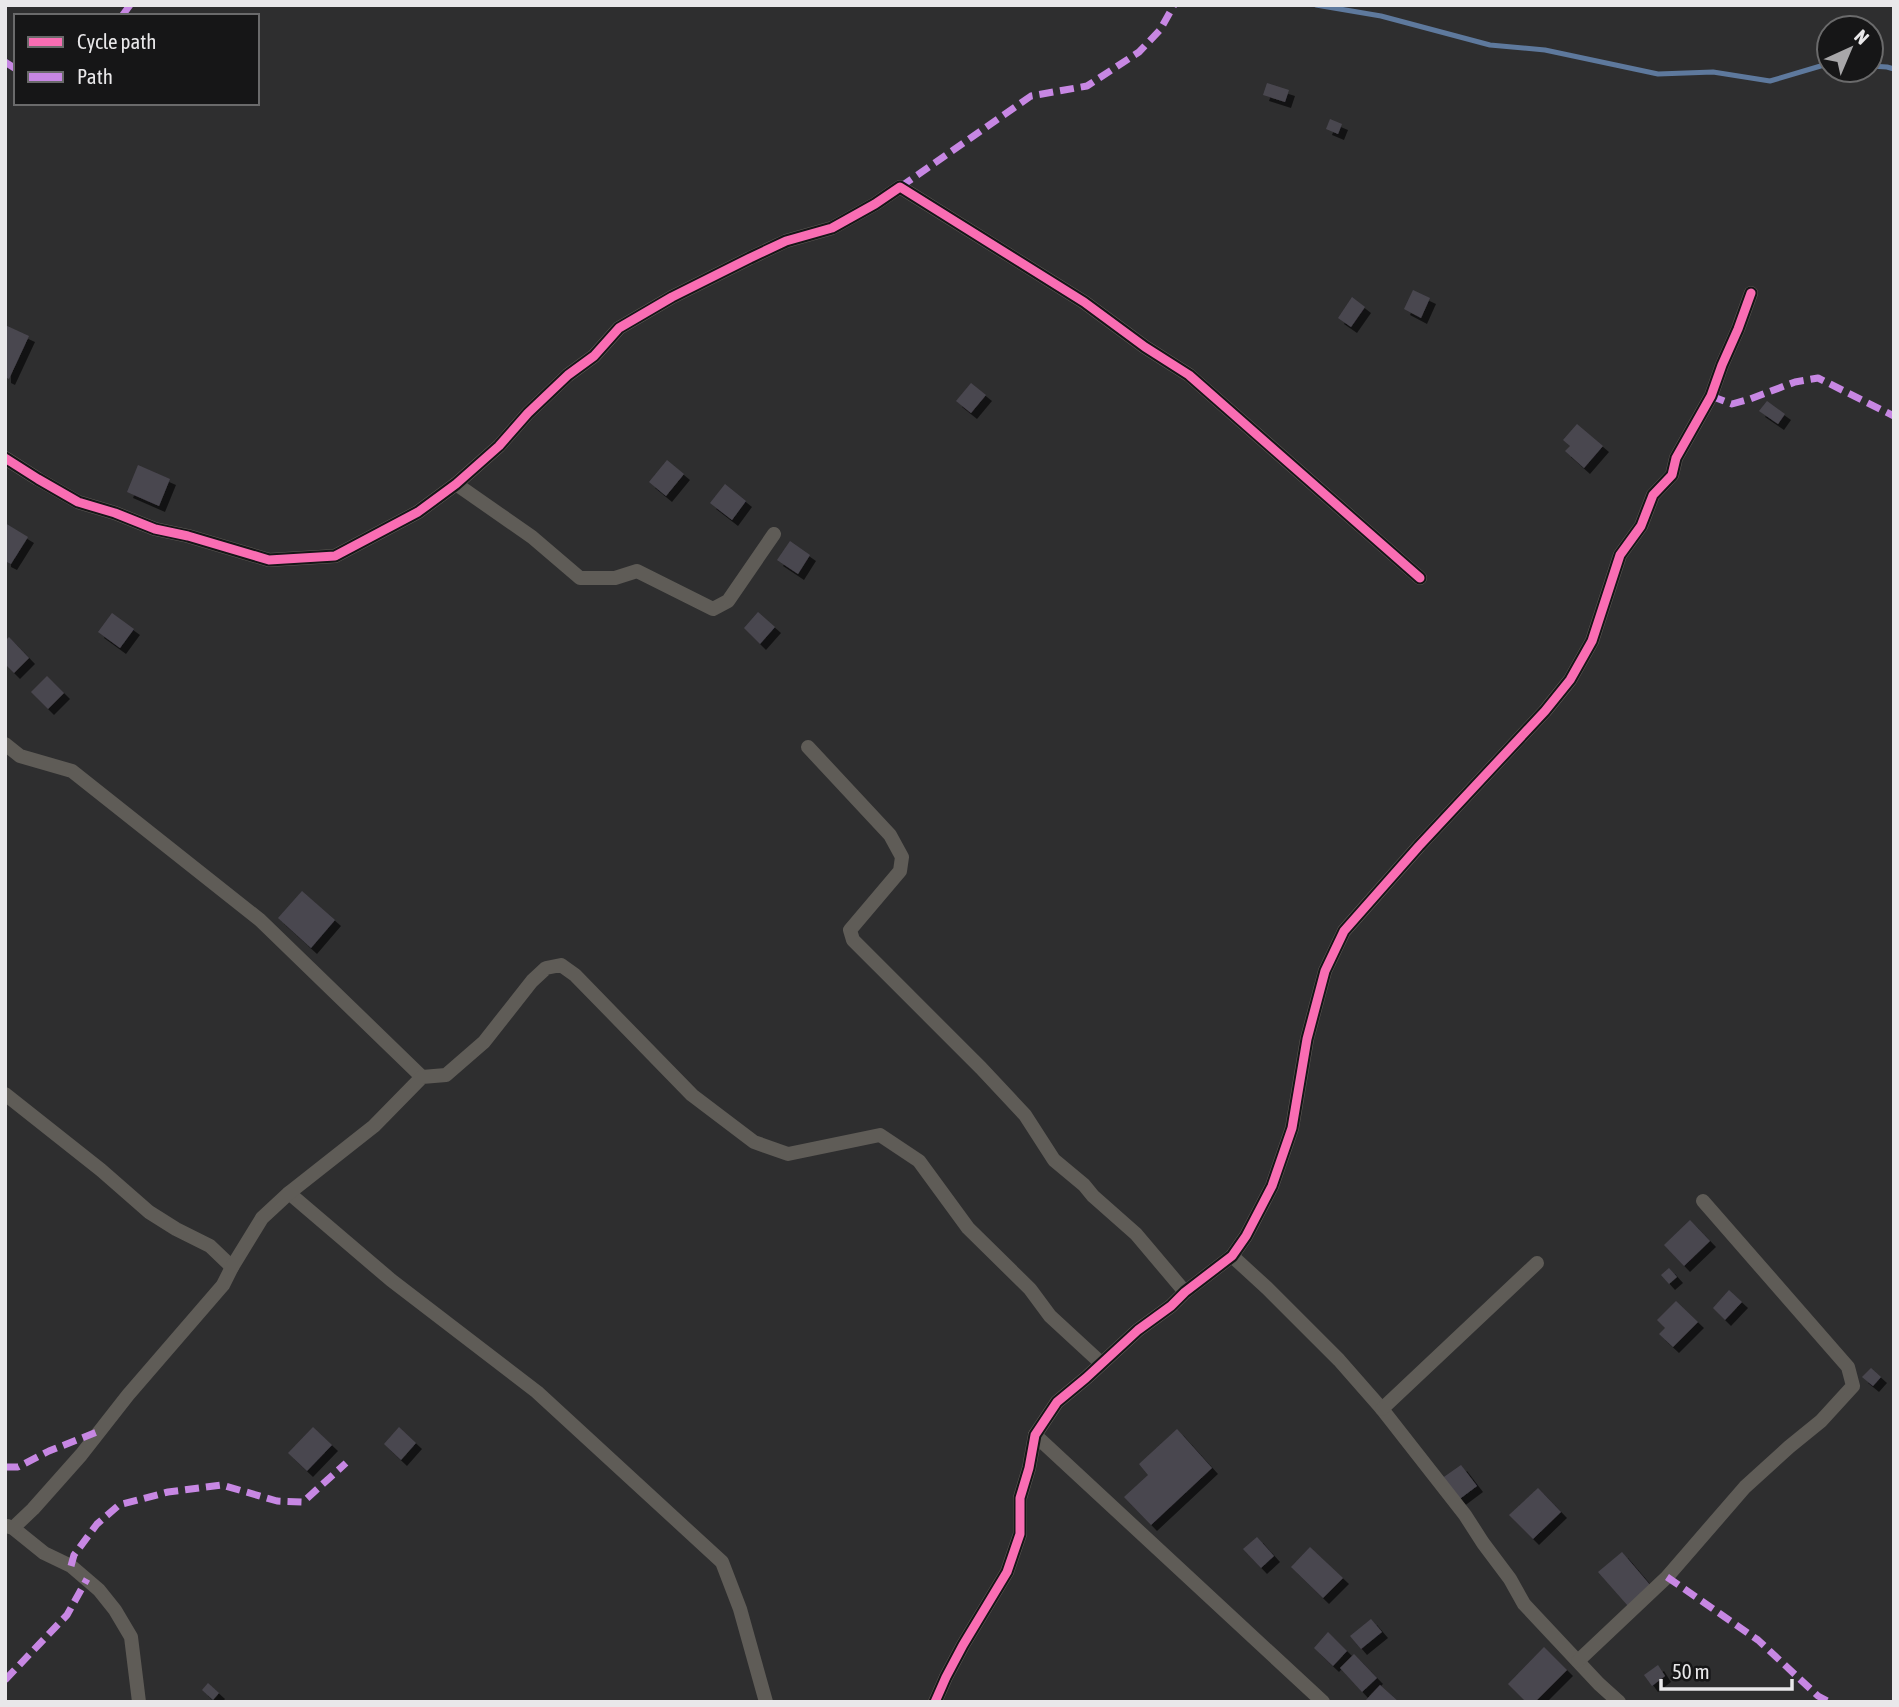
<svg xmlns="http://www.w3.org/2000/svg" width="1899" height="1707" font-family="'Asap Condensed',sans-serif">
<defs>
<filter id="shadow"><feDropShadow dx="6" dy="6" stdDeviation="0" flood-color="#0009"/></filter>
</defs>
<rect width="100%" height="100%" fill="#2e2e2f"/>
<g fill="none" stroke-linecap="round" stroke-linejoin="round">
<g stroke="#5e799d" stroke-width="5">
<path d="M 1316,5 L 1381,16 L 1490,45 L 1545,50 L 1658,74 L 1713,72 L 1770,81 L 1824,65 L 1829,65"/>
<path d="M 1871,66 L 1887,67 L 1894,69"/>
</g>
</g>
<g fill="#4a4750" filter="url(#shadow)">
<path d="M 1267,83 L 1289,90 L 1285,102 L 1263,95 Z"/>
<path d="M 1330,119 L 1342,124 L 1338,134 L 1326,129 Z"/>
<path d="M 1413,290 L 1430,298 L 1421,318 L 1404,309 Z"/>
<path d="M 1352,297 L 1365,307 L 1351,327 L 1338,318 Z"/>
<path d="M 5,325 L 29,336 L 9,379 L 5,377 Z"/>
<path d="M 971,383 L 986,395 L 971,413 L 956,401 Z"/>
<path d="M 1767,401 L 1785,414 L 1778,424 L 1759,411 Z"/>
<path d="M 1577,424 L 1603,446 L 1584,468 L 1565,451 L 1570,446 L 1563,440 Z"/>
<path d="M 667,460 L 684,474 L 666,496 L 649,482 Z"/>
<path d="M 138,465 L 170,479 L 159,506 L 127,492 Z"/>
<path d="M 725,484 L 746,501 L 732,520 L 710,503 Z"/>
<path d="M 5,523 L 28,537 L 11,564 L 5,561 Z"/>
<path d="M 790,541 L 810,555 L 798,574 L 777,560 Z"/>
<path d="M 758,612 L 775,627 L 760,644 L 744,628 Z"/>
<path d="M 112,613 L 134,629 L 120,648 L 98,632 Z"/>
<path d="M 9,637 L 29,658 L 14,673 L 5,664 L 5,641 Z"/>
<path d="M 47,676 L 64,693 L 48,709 L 31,692 Z"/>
<path d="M 302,891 L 335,920 L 311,948 L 278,918 Z"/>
<path d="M 1690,1220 L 1710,1241 L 1684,1266 L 1664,1245 Z"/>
<path d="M 1669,1268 L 1677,1277 L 1669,1284 L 1661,1275 Z"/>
<path d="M 1729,1290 L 1742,1302 L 1725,1320 L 1713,1308 Z"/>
<path d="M 1676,1301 L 1698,1322 L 1673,1347 L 1659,1334 L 1665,1328 L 1657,1320 Z"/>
<path d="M 1871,1368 L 1881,1377 L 1873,1386 L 1862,1377 Z"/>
<path d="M 313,1427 L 332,1445 L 307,1471 L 288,1453 Z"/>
<path d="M 399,1427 L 416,1443 L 401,1460 L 384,1444 Z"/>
<path d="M 1177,1429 L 1212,1468 L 1151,1525 L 1124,1497 L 1148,1475 L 1139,1464 Z"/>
<path d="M 1461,1465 L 1477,1486 L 1457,1501 L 1441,1479 Z"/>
<path d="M 1538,1488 L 1561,1512 L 1533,1539 L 1509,1515 Z"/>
<path d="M 1257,1537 L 1274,1556 L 1261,1568 L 1243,1549 Z"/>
<path d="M 1310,1547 L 1343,1578 L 1323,1598 L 1291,1567 Z"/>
<path d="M 1622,1552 L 1651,1586 L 1628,1606 L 1598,1572 Z"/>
<path d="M 1371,1619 L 1382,1632 L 1361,1649 L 1350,1636 Z"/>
<path d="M 1328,1632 L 1347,1651 L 1333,1666 L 1314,1648 Z"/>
<path d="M 1544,1647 L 1567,1670 L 1535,1702 L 1526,1702 L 1508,1684 Z"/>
<path d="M 1354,1654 L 1377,1678 L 1362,1692 L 1340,1668 Z"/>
<path d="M 1658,1665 L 1665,1676 L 1652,1686 L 1644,1675 Z"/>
<path d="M 208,1683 L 219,1693 L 213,1700 L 202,1690 Z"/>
<path d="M 1380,1685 L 1399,1702 L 1365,1701 Z"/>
</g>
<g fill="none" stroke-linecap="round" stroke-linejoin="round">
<g stroke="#5f5c57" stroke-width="14">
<path d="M 5,458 L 38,479 L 78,502 L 115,513 L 155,529 L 188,536 L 269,560 L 335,556 L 418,512 L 456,484 L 499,446 L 528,413 L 568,375 L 594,356 L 619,328 L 672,297 L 750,258 L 786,241 L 832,228 L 875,204 L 900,187 L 1084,302 L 1145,347 L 1189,375 L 1420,578"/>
<path d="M 456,484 L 532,537 L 580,578 L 615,578 L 637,571 L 713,609 L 728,601 L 774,534"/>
<path d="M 5,744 L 20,756 L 72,771 L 260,920 L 422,1077"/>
<path d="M 808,747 L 890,835 L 902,857 L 900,871 L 850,930 L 853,940 L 981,1068 L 1025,1115 L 1054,1160 L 1084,1185 L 1093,1196 L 1136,1234 L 1185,1292"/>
<path d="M 5,1094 L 101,1170 L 149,1212 L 176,1229 L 210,1246 L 232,1267"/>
<path d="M 289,1193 L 391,1280 L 537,1392 L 722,1562 L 740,1609 L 766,1702"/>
<path d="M 1232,1256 L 1267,1288 L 1339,1360 L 1382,1409 L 1465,1515 L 1483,1543 L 1510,1579 L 1524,1604 L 1599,1684 L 1619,1702"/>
<path d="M 1382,1409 L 1537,1263"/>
<path d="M 1035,1435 L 1323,1702"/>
<path d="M 7,1526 L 13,1528 L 44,1553 L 71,1566 L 99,1590 L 115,1610 L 131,1637 L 139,1702"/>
<path d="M 13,1528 L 33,1509 L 81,1455 L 128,1395 L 223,1285 L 232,1267 L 262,1218 L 289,1193 L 374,1126 L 422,1077 L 446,1075 L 484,1042 L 532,981 L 546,968 L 561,965 L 575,975 L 692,1095 L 754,1142 L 788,1154 L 880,1135 L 919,1161 L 968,1228 L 1030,1289 L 1050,1316 L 1101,1363"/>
<path d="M 1578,1661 L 1667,1577 L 1745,1487 L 1789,1447 L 1821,1421 L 1853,1386 L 1848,1367 L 1703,1201"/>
<path d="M 935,1702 L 946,1677 L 963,1645 L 1007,1572 L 1020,1534 L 1020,1498 L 1029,1468 L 1035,1435 L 1057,1402 L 1086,1378 L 1138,1330 L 1171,1306 L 1185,1292 L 1232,1256 L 1246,1236 L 1272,1186 L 1292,1128 L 1307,1039 L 1325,971 L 1344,931 L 1419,846 L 1545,711 L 1570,680 L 1592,641 L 1620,555 L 1641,526 L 1653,495 L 1672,475 L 1676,458 L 1711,396 L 1722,365 L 1738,329 L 1751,293"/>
</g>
<g stroke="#c787e3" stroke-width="7" stroke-dasharray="14 7" stroke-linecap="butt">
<path d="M 122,16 L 130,5"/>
<path d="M 5,62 L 16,69"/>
<path d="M 900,187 L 1031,96 L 1087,86 L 1139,52 L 1160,30 L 1174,5"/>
<path d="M 1711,396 L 1732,404 L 1750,399 L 1795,382 L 1818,378 L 1894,416"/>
<path d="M 5,1467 L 18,1467 L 49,1451 L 102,1430"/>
<path d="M 71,1566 L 74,1555 L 97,1524 L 119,1505 L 168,1492 L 222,1485 L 277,1501 L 303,1502 L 346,1463"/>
<path d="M 1667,1577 L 1758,1640 L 1818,1696 L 1829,1702"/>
<path d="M 5,1680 L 67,1615 L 87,1579"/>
</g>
<defs>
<g id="cycleway">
<path d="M 5,458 L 38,479 L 78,502 L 115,513 L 155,529 L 188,536 L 269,560 L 335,556 L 418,512 L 456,484 L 499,446 L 528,413 L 568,375 L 594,356 L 619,328 L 672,297 L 750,258 L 786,241 L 832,228 L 875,204 L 900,187 L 1084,302 L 1145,347 L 1189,375 L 1420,578"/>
<path d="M 935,1702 L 946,1677 L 963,1645 L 1007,1572 L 1020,1534 L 1020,1498 L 1029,1468 L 1035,1435 L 1057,1402 L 1086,1378 L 1138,1330 L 1171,1306 L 1185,1292 L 1232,1256 L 1246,1236 L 1272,1186 L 1292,1128 L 1307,1039 L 1325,971 L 1344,931 L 1419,846 L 1545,711 L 1570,680 L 1592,641 L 1620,555 L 1641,526 L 1653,495 L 1672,475 L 1676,458 L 1711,396 L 1722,365 L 1738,329 L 1751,293"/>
</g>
</defs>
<use href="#cycleway" stroke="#161617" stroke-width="13"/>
<use href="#cycleway" stroke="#f96db3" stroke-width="9"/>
</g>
<rect width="1899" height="1707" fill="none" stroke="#e9e8ea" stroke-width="14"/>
<rect x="14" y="14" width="245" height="91" fill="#161617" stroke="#6a6a6b" stroke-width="2"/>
<rect x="28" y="37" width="35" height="10" fill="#f96db3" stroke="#6a6a6b" stroke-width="2"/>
<text x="77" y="49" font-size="21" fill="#e9e8ea">Cycle path</text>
<rect x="28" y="72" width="35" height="10" fill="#c787e3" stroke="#6a6a6b" stroke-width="2"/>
<text x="77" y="84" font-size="21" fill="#e9e8ea">Path</text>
<g transform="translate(1850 49) rotate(44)"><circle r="33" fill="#161617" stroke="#6a6a6b" stroke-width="2"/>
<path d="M0-5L12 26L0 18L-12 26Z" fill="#a8a7a9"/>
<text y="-10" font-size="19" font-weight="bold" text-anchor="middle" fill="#e9e8ea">N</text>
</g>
<path d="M1661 1679v10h131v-10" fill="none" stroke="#e9e8ea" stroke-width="3.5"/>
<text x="1672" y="1679" font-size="21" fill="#e9e8ea" stroke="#161617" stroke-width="5" paint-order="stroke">50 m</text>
</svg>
